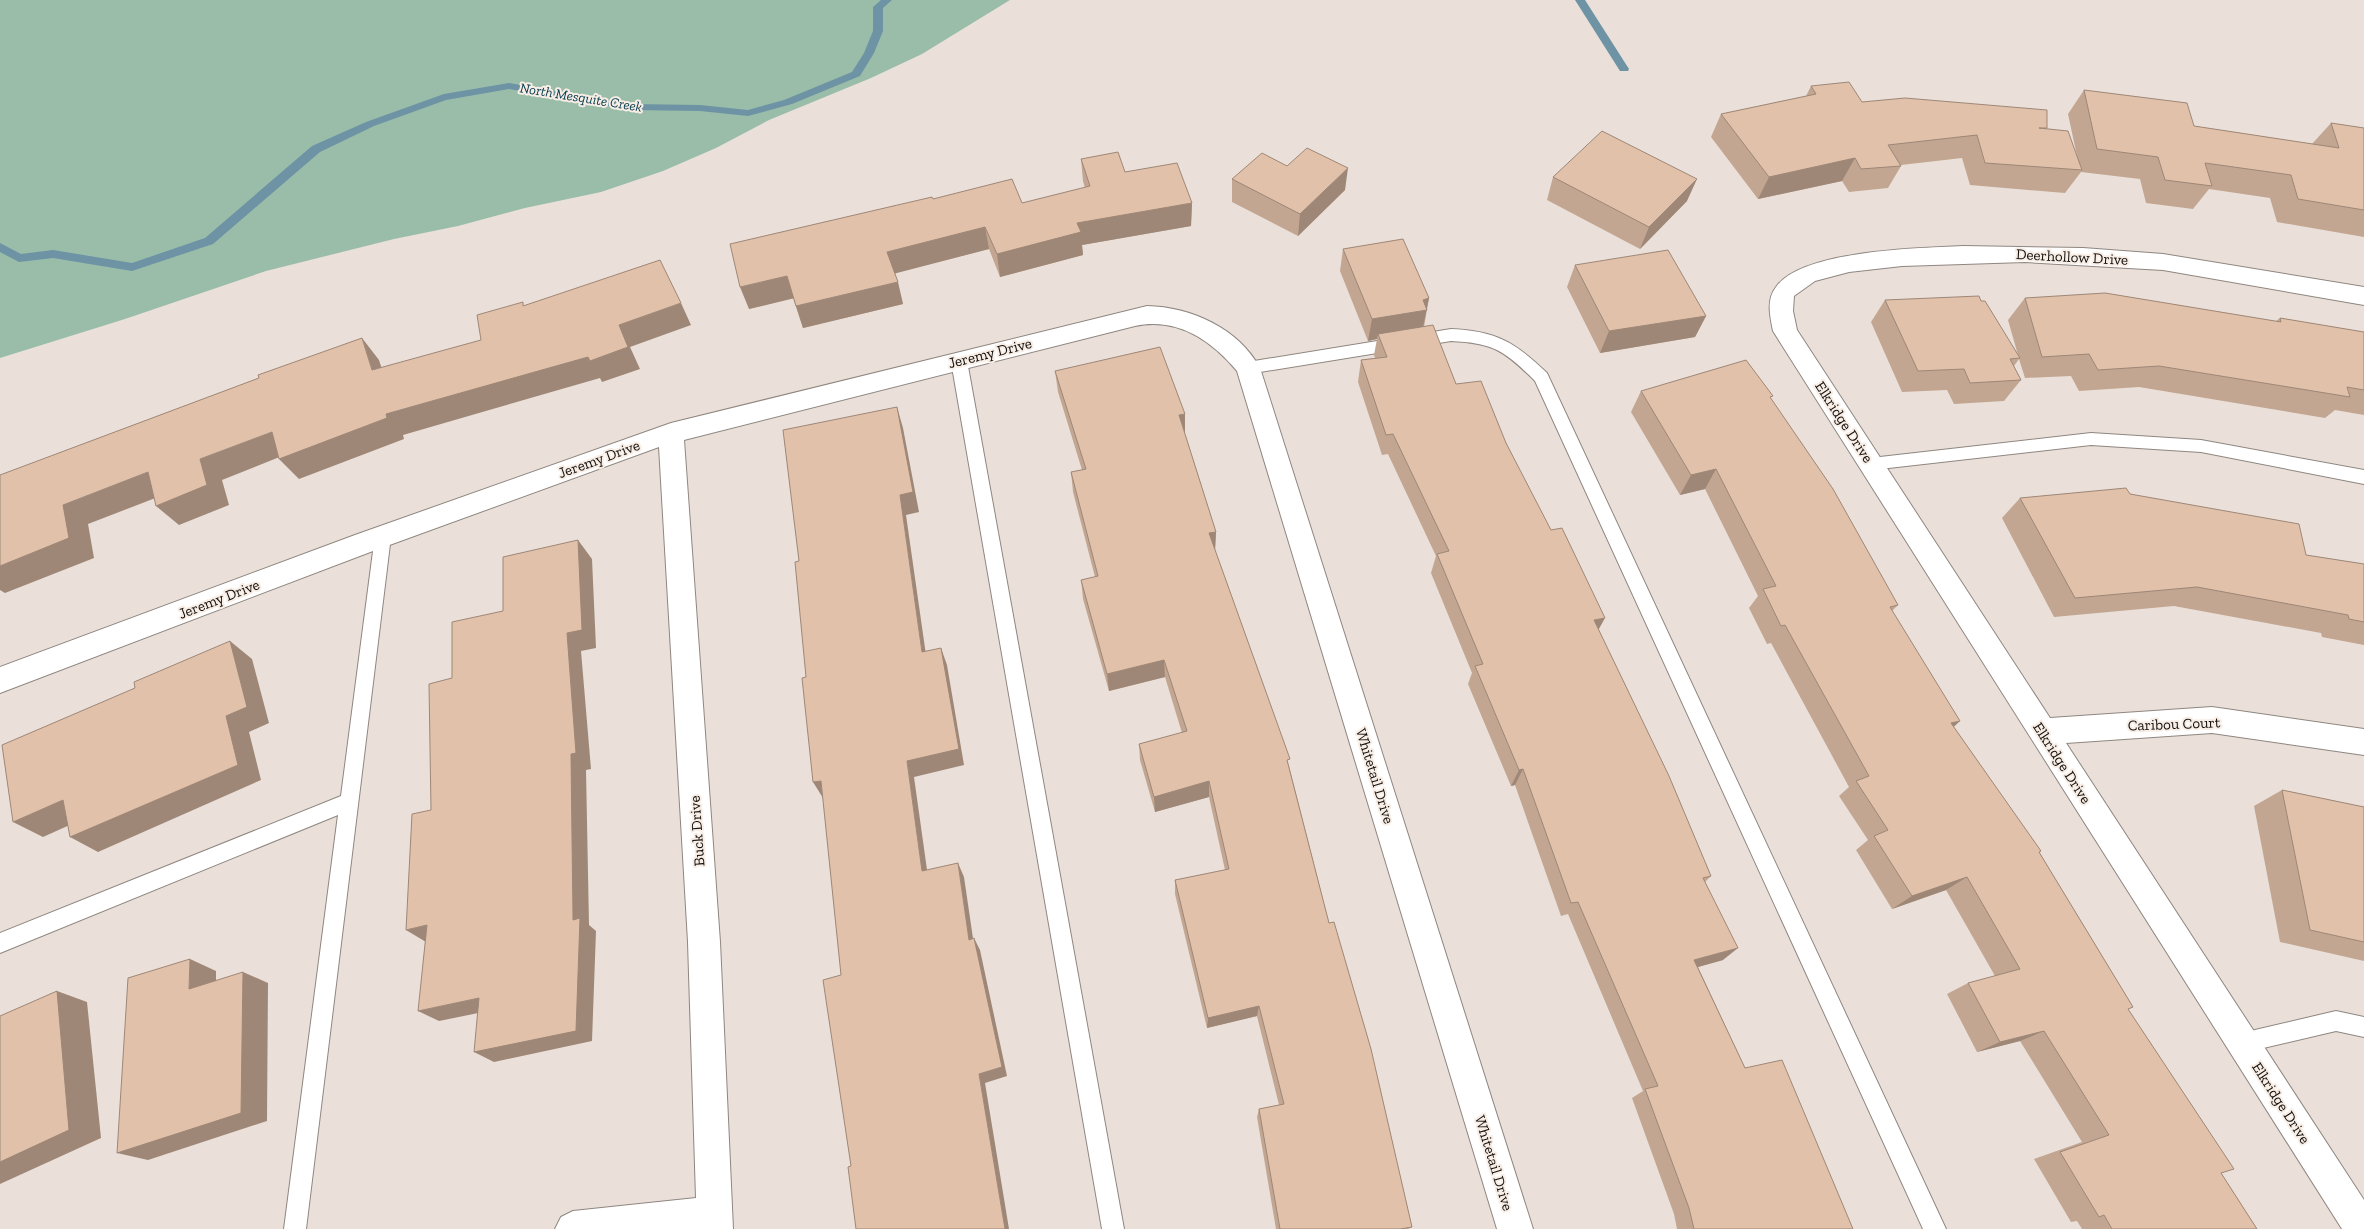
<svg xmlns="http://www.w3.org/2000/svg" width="2364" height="1229" font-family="'Zilla Slab',serif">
<rect width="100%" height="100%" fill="#eae0d9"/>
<path fill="#99bda9" d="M 0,0 L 1010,0 L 922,54 L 871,78 L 769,120 L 716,148 L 663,171 L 601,192 L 525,208 L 458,226 L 394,239 L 266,271 L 125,319 L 0,358 Z"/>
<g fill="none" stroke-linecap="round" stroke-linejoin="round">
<g fill="#6e93a4" fill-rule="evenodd">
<path d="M 881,0 L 892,0 L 883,8 L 883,31 L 874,53 L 860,76 L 792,104 L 748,116 L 700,111 L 632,110 L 509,89 L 446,100 L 374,126 L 320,152 L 213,244 L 132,271 L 53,258 L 19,262 L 0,252 L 0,243 L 21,254 L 53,250 L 132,263 L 205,238 L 312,146 L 366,122 L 444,94 L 509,83 L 632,104 L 700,105 L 748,110 L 784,100 L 852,72 L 864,53 L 873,31 L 873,7 Z"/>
<path d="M 1575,0 L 1585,0 L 1629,69 L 1628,71 L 1620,71 Z"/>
</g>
<defs>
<g id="service">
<path d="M 1451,329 C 1496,331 1515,342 1547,373 L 1946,1229 L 1923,1229 L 1535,381 C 1505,351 1494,343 1451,341 L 1248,374 L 1243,372 L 1240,368 L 1243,364 L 1248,362 Z"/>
<path d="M 959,355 L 964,357 L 967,361 L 1124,1229 L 1102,1229 L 951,361 L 954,357 Z"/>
<path d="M 2091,433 L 2201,440 L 2364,470 L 2364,484 L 2201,452 L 2091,445 L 1871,470 L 1865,469 L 1863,464 L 1865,459 L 1871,458 Z"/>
<path d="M 383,529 L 389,531 L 391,536 L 306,1229 L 284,1229 L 338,815 L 0,953 L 0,933 L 341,796 L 375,536 L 377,531 Z"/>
<path d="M 2336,1011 L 2364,1017 L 2364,1037 L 2336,1031 L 2242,1053 L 2235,1050 L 2232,1043 L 2235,1036 L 2242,1033 Z"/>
</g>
<g id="minor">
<path d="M 1963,246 L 2083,248 L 2163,254 L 2364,287 L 2364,305 L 2163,270 L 2025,262 L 1902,266 L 1849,272 L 1815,281 L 1794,296 L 1793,311 L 1797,330 L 2050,718 L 2212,707 L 2364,729 L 2364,755 L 2212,733 L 2066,743 L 2364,1200 L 2364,1229 L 2342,1229 L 1773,331 C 1770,316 1766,300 1776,287 C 1802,250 1920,248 1963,246 Z"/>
<path d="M 1147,306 C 1191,307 1238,328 1260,368 L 1533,1229 L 1497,1229 L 1237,371 C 1211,340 1177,317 1135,326 L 684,440 L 720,942 L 733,1229 L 555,1229 L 561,1217 L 573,1211 L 696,1198 L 688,942 L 659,447 L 373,551 L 0,693 L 0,667 L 355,535 L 671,423 Z"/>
</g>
</defs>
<use href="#service" stroke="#8f8680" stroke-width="2"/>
<use href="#minor" stroke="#8f8680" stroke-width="2"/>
<use href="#service" fill="#fff" fill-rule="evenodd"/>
<use href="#minor" fill="#fff" fill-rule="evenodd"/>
</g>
<g fill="#c2a692">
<path d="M 1811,86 L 1862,102 L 2047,128 L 2046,129 L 2077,156 L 2068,114 L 2084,90 L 2194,126 L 2312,144 L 2331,123 L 2364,128 L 2364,237 L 2277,222 L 2270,198 L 2209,189 L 2193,209 L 2146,203 L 2140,179 L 2081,172 L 2065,193 L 1970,185 L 1962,158 L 1901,165 L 1901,166 L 1888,188 L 1849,192 L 1842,181 L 1758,199 L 1711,137 L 1721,114 L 1806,96 Z"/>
<path d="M 1081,159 L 1125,172 L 1192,203 L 1191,226 L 1082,245 L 1083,255 L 1000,277 L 989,249 L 895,273 L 903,304 L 803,328 L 793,298 L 749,309 L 933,199 L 1022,203 L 1085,188 L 1083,181 Z"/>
<path d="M 1287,166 L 1345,190 L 1298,236 L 1232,202 L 1232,179 Z"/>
<path d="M 1553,177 L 1687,201 L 1640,249 L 1547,200 Z"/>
<path d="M 1343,249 L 1429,298 L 1424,327 L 1456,384 L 1506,443 L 1598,629 L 1711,876 L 1705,882 L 1723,960 L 1698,967 L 1745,1068 L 1853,1229 L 1677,1229 L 1674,1214 L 1632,1098 L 1643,1091 L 1568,914 L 1561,916 L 1515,785 L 1511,786 L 1468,684 L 1472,673 L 1431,573 L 1436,556 L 1388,454 L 1382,455 L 1358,382 L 1361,360 L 1375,358 L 1374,355 L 1377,339 L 1368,341 L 1340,271 Z"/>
<path d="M 1575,265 L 1706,316 L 1695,337 L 1600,353 L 1567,287 Z"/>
<path d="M 2025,298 L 2276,321 L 2280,318 L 2364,332 L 2364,415 L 2335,410 L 2325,418 L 2139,387 L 2079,391 L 2071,376 L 2025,378 L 2019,359 L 2014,366 L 2021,380 L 2004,401 L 1954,404 L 1947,390 L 1902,392 L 1871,322 L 1885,300 L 1981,301 L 2018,355 L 2008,320 Z"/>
<path d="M 1055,371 L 1185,434 L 1216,532 L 1215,550 L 1289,766 L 1329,923 L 1412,1227 L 1408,1229 L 1276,1229 L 1257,1117 L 1259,1109 L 1279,1105 L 1257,1016 L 1207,1028 L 1175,894 L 1175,880 L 1225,870 L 1209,797 L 1155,812 L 1140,760 L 1139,744 L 1182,733 L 1165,677 L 1109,691 L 1083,599 L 1081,580 L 1095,577 L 1073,492 L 1071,472 L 1082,470 L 1058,392 Z"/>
<path d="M 1641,391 L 1771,399 L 1898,605 L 1892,611 L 1954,727 L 2039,852 L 2133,1007 L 2128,1009 L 2221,1173 L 2257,1229 L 2082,1229 L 2077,1221 L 2071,1222 L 2034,1159 L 2082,1142 L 2020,1041 L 1977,1052 L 1947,994 L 1968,983 L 1995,976 L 1946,890 L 1892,909 L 1856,850 L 1868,840 L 1839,796 L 1849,787 L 1771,643 L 1767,644 L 1749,608 L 1758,596 L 1705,489 L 1680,495 L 1631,412 Z"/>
<path d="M 2130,494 L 2306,555 L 2364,564 L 2364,645 L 2322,637 L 2321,633 L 2174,606 L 2054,617 L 2002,518 L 2020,498 Z"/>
<path d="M 2282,790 L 2364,807 L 2364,961 L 2280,942 L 2254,806 Z"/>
</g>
<g fill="#9e8777">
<path d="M 1855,158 L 1842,181 L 1758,199 L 1769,177 Z"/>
<path d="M 1348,168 L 1345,190 L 1298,236 L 1300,214 Z"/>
<path d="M 1697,179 L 1687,201 L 1640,249 L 1649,227 Z"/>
<path d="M 1192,203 L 1191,226 L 1082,245 L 1083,255 L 1000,277 L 997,254 L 1077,223 Z"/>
<path d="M 985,227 L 989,249 L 893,274 L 887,252 Z"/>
<path d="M 787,276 L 795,298 L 749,309 L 740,287 Z"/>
<path d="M 898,282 L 903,304 L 803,328 L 796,306 Z"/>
<path d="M 1429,298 L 1422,332 L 1378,334 L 1377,339 L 1368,341 L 1372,319 L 1423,300 Z"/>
<path d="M 681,303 L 691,325 L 630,347 L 640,369 L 602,382 L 600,378 L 403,435 L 404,439 L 299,479 L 279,459 L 386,414 L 619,325 Z"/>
<path d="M 1706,316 L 1695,337 L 1600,353 L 1609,331 Z"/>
<path d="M 362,338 L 379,360 L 389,391 L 372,370 Z"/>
<path d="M 897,407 L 903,428 L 919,512 L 906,515 L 928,669 L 922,652 L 900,495 Z"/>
<path d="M 1185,414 L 1185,435 L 1179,415 Z"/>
<path d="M 272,432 L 292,452 L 222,480 L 229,505 L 179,525 L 156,506 L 200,459 Z"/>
<path d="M 1716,469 L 1705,489 L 1680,495 L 1691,475 Z"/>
<path d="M 148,472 L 171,492 L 88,524 L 94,558 L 5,593 L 0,590 L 0,566 L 63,505 Z"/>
<path d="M 1216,532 L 1215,551 L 1209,533 Z"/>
<path d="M 578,540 L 592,559 L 596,648 L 581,651 L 591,769 L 586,770 L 589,925 L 596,931 L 592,1041 L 494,1062 L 474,1052 L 573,920 L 567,633 Z"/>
<path d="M 1605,618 L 1595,636 L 1594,620 Z"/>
<path d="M 230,641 L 252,659 L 269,723 L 249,732 L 261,780 L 98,852 L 70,837 L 226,716 Z"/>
<path d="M 941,648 L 947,665 L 964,765 L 914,777 L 929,884 L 922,871 L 907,761 Z"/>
<path d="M 1164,660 L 1165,677 L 1109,691 L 1107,674 Z"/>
<path d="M 1960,721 L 1942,738 L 1951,723 Z"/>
<path d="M 1523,769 L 1515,785 L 1511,786 L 1519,770 Z"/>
<path d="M 821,781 L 823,798 L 813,782 Z"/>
<path d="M 1209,781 L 1209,797 L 1155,812 L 1154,797 Z"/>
<path d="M 63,800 L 92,815 L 43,837 L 13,822 Z"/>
<path d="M 958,863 L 964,877 L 975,952 L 969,940 Z"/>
<path d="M 1967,877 L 1946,890 L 1892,909 L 1912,896 Z"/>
<path d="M 427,925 L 426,942 L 406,930 Z"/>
<path d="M 974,938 L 980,950 L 1007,1076 L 985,1083 L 1009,1229 L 1005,1229 L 979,1074 Z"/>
<path d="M 1738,948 L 1723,960 L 1680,972 L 1694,960 Z"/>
<path d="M 190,959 L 216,971 L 216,1000 L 189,989 Z"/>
<path d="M 243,972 L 268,983 L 267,1121 L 148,1160 L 117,1153 Z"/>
<path d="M 57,991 L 87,1002 L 101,1138 L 0,1184 L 0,1162 Z"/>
<path d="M 479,998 L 498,1009 L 439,1021 L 418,1011 Z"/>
<path d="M 1259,1006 L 1257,1016 L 1207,1028 L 1208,1018 Z"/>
<path d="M 2044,1031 L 2020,1041 L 1977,1052 L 2000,1042 Z"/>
</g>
<g fill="#e1c1aa" stroke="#9e8777">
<path d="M 1849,82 L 1862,102 L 1905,98 L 2047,110 L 2047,128 L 2039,128 L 2068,131 L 2082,170 L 1985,163 L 1977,135 L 1888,145 L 1901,166 L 1861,169 L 1855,158 L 1769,177 L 1721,114 L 1816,94 L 1811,86 Z"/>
<path d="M 2084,90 L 2187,103 L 2194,126 L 2339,148 L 2331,123 L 2364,128 L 2364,210 L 2298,199 L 2291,175 L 2205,163 L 2212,186 L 2165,180 L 2158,157 L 2097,149 Z"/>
<path d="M 1602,131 L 1697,179 L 1649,227 L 1553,177 Z"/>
<path d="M 1307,148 L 1348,168 L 1300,214 L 1232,179 L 1262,153 L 1287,166 Z"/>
<path d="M 1118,152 L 1125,172 L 1177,163 L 1192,203 L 1077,223 L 1081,232 L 997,254 L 985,227 L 887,252 L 898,282 L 796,306 L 787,276 L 740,287 L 730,244 L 932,197 L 933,199 L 1012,179 L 1022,203 L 1090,186 L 1081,159 Z"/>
<path d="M 1403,239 L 1429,298 L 1423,300 L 1427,310 L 1372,319 L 1343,249 Z"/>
<path d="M 1668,250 L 1706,316 L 1609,331 L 1575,265 Z"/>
<path d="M 660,260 L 681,303 L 619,325 L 628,347 L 590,361 L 588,357 L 386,414 L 387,418 L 279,459 L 272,432 L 200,459 L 207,485 L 156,506 L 148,472 L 63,505 L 69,538 L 0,566 L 0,475 L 259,378 L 258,375 L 362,338 L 372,370 L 481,340 L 477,315 L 523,302 L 523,306 Z"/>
<path d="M 2105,293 L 2281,322 L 2280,318 L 2364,332 L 2364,390 L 2347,387 L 2350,397 L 2159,366 L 2098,370 L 2089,354 L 2042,357 L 2025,298 Z"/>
<path d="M 1979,296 L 1981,301 L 1985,301 L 2020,358 L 2010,359 L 2021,380 L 1970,383 L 1964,369 L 1918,371 L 1885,300 Z"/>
<path d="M 1433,325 L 1456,384 L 1481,381 L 1506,443 L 1551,530 L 1562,528 L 1605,618 L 1594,620 L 1669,776 L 1711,876 L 1703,878 L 1738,948 L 1694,960 L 1745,1068 L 1782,1060 L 1853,1229 L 1694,1229 L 1689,1208 L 1645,1089 L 1658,1086 L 1578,902 L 1571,903 L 1523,769 L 1519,770 L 1475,666 L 1483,664 L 1437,554 L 1449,551 L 1393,434 L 1386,435 L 1361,360 L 1387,357 L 1378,334 Z"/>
<path d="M 1160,347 L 1185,414 L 1179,415 L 1216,532 L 1209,533 L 1290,759 L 1287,760 L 1329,923 L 1334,922 L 1371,1049 L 1412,1227 L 1400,1229 L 1280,1229 L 1259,1109 L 1284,1104 L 1259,1006 L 1208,1018 L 1175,880 L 1229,869 L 1209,781 L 1154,797 L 1139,744 L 1187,731 L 1164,660 L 1107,674 L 1081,580 L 1098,576 L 1071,472 L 1086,469 L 1055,371 Z"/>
<path d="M 1746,360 L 1773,396 L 1770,397 L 1833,489 L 1898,605 L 1890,607 L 1960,721 L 1951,723 L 2041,851 L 2039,852 L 2133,1007 L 2128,1009 L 2234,1169 L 2221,1173 L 2257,1229 L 2112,1229 L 2104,1215 L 2099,1217 L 2060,1152 L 2109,1135 L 2044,1031 L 2000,1042 L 1968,983 L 2020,969 L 1967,877 L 1912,896 L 1874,836 L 1888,830 L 1856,781 L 1869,776 L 1785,625 L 1781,626 L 1763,589 L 1776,586 L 1716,469 L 1691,475 L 1641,391 Z"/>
<path d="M 897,407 L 913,492 L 900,495 L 922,652 L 941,648 L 959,749 L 907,761 L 922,871 L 958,863 L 969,940 L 974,938 L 1002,1067 L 979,1074 L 1005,1229 L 856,1229 L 848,1167 L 851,1166 L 823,980 L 841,975 L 821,781 L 813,782 L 802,678 L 806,677 L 795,562 L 799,561 L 783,430 Z"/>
<path d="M 2126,488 L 2130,494 L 2299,524 L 2306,555 L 2364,564 L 2364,622 L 2349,619 L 2348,615 L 2197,587 L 2075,598 L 2020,498 Z"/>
<path d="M 578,540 L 582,630 L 567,633 L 576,753 L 571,754 L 573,920 L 580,918 L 576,1031 L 474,1052 L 479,998 L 418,1011 L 427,925 L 406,930 L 412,814 L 431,810 L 429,684 L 452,678 L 452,622 L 503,611 L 503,557 Z"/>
<path d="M 230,641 L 247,707 L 226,716 L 238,765 L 70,837 L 63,800 L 13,822 L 2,745 L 135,688 L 134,682 Z"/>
<path d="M 2282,790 L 2364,807 L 2364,942 L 2310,930 Z"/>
<path d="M 190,959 L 189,989 L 243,972 L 241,1113 L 117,1153 L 128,978 Z"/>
<path d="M 57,991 L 69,1130 L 0,1162 L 0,1016 Z"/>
</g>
<g text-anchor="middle" stroke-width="4" stroke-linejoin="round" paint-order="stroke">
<g font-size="14" font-style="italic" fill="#00384b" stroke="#f8eee6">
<text transform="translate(581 97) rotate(9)" y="5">North Mesquite Creek</text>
</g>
<g font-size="15" fill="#110e0c" stroke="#f8eee6">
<text transform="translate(2072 257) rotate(3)" y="5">Deerhollow Drive</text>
<text transform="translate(990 353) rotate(-14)" y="5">Jeremy Drive</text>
<text transform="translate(1844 422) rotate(57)" y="5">Elkridge Drive</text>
<text transform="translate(599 459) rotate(-20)" y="5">Jeremy Drive</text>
<text transform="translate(219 599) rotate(-21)" y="5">Jeremy Drive</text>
<text transform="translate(2174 724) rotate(-2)" y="5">Caribou Court</text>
<text transform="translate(2062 763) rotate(57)" y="5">Elkridge Drive</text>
<text transform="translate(1375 776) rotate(73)" y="5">Whitetail Drive</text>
<text transform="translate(697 831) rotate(-94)" y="5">Buck Drive</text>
<text transform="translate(2281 1103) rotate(57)" y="5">Elkridge Drive</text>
<text transform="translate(1494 1163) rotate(73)" y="5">Whitetail Drive</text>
</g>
</g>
</svg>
